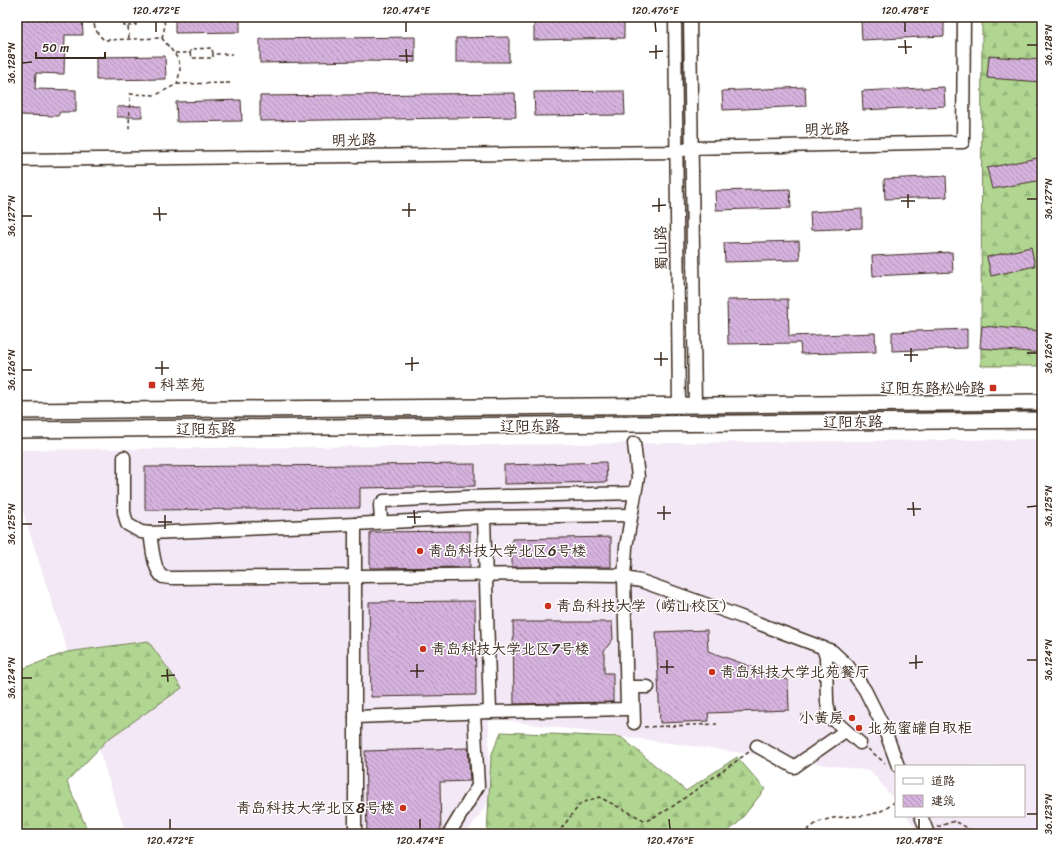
<svg xmlns="http://www.w3.org/2000/svg" width="1059" height="851" font-family="Sriracha,'LXGW WenKai TC',sans-serif">
<defs>
<pattern id="forest-firs" width="22" height="20" patternUnits="userSpaceOnUse"><rect width="22" height="20" fill="#b0d692"/><path d="M5 1l3.5 6h-7zM16 11l3.5 6h-7z" fill="#98b87d"/></pattern>
<pattern id="building-back-hatch" width="6" height="6" patternUnits="userSpaceOnUse"><rect width="6" height="6" fill="#d6b3de"/><path d="M-1 5l2 2M0 0l6 6M5-1l2 2" fill="none" stroke="#af92b3"/></pattern>
</defs>
<rect width="100%" height="100%" fill="#fff"/>
<filter id="ink" filterUnits="userSpaceOnUse"><feTurbulence type="fractalNoise" baseFrequency=".025" numOctaves="2"/><feDisplacementMap in="SourceGraphic" scale="8" xChannelSelector="R" yChannelSelector="G"/><feConvolveMatrix kernelMatrix="1 2 1 2 8 2 1 2 1" color-interpolation-filters="sRGB"/></filter>
<g filter="url(#ink)">
<path fill="#f3e8f5" d="M 1042,439 L 1042,834 L 913,834 L 914,826 L 907,816 L 1024,816 L 1024,766 L 896,766 L 896,802 L 871,771 L 489,718 L 489,801 L 466,834 L 126,834 L 17,493 L 17,450 Z"/>
<g fill="url(#forest-firs)" stroke="#768058">
<path d="M 982,17 L 1042,17 L 1042,366 L 981,366 Z"/>
<path d="M 148,641 L 182,688 L 108,739 L 67,782 L 89,834 L 17,834 L 17,671 L 67,652 Z"/>
<path d="M 501,732 L 621,737 L 686,791 L 737,757 L 765,789 L 738,823 L 725,834 L 487,834 L 491,756 Z"/>
</g>
<g fill="url(#building-back-hatch)" stroke="#3b2a1e">
<path d="M 17,17 L 82,17 L 83,35 L 65,35 L 64,74 L 36,73 L 35,89 L 76,90 L 76,112 L 60,112 L 58,116 L 17,115 Z"/>
<path d="M 175,17 L 240,17 L 240,32 L 175,33 Z"/>
<path d="M 534,17 L 624,17 L 624,38 L 534,40 Z"/>
<path d="M 944,17 L 944,36 L 862,40 L 861,21 Z"/>
<path d="M 415,37 L 415,62 L 363,61 L 260,63 L 260,39 Z"/>
<path d="M 509,37 L 509,62 L 456,62 L 456,38 Z"/>
<path d="M 165,56 L 166,79 L 96,80 L 96,57 Z"/>
<path d="M 989,56 L 1042,60 L 1042,82 L 987,78 Z"/>
<path d="M 805,87 L 806,106 L 723,110 L 722,91 Z"/>
<path d="M 944,87 L 945,106 L 863,110 L 862,91 Z"/>
<path d="M 624,91 L 625,115 L 535,116 L 534,92 Z"/>
<path d="M 515,93 L 516,117 L 260,121 L 260,96 Z"/>
<path d="M 241,100 L 242,121 L 177,122 L 176,102 Z"/>
<path d="M 142,106 L 142,117 L 117,117 L 117,107 Z"/>
<path d="M 1042,157 L 1042,180 L 992,189 L 987,168 Z"/>
<path d="M 946,176 L 947,197 L 885,199 L 884,179 Z"/>
<path d="M 790,189 L 791,208 L 716,210 L 715,191 Z"/>
<path d="M 862,209 L 862,228 L 811,230 L 810,212 Z"/>
<path d="M 799,241 L 800,260 L 725,262 L 724,243 Z"/>
<path d="M 1031,247 L 1035,266 L 991,276 L 987,257 Z"/>
<path d="M 952,252 L 953,272 L 873,276 L 872,256 Z"/>
<path d="M 788,299 L 789,336 L 875,333 L 876,352 L 801,354 L 800,343 L 728,344 L 727,300 Z"/>
<path d="M 982,326 L 1042,331 L 1042,353 L 980,348 Z"/>
<path d="M 967,329 L 967,348 L 892,351 L 892,332 Z"/>
<path d="M 606,462 L 607,482 L 504,484 L 504,465 Z"/>
<path d="M 475,464 L 475,486 L 360,488 L 360,508 L 145,510 L 145,467 Z"/>
<path d="M 470,531 L 470,567 L 370,568 L 370,532 Z"/>
<path d="M 611,537 L 611,567 L 512,567 L 512,539 Z"/>
<path d="M 475,601 L 476,695 L 371,697 L 369,602 Z"/>
<path d="M 513,622 L 612,622 L 613,639 L 604,651 L 604,673 L 613,673 L 613,702 L 514,704 Z"/>
<path d="M 707,630 L 708,651 L 788,680 L 789,710 L 708,713 L 709,721 L 660,723 L 656,632 Z"/>
<path d="M 468,748 L 470,781 L 440,782 L 441,834 L 367,834 L 365,751 Z"/>
</g>
<g fill="none" stroke-linecap="round" stroke-linejoin="round">
<defs>
<g id="minor">
<path d="M 675,17 L 679,406"/>
<path d="M 690,17 L 695,406"/>
<path d="M 17,160 L 676,152 L 691,148 L 963,142 L 964,17"/>
<path d="M 124,457 L 124,512 L 127,524 L 141,532 L 150,533 L 355,524"/>
<path d="M 484,517 L 490,712 L 627,709 L 624,578 L 626,547 L 638,477 L 634,443"/>
<path d="M 381,522 L 380,505 L 384,501 L 467,497 L 635,493"/>
<path d="M 150,533 C 152,543 153,571 163,577 C 166,578 172,578 176,578 L 540,574 L 618,575 L 624,578 L 641,581 L 736,615 L 832,651 L 848,666 L 865,690 L 884,728 L 898,766"/>
<path d="M 823,648 L 826,657 L 827,702 L 830,719 L 834,720 L 860,743"/>
<path d="M 490,712 L 355,717 L 355,524 L 484,517 L 631,515"/>
<path d="M 634,723 L 633,687 L 648,687"/>
<path d="M 757,746 L 794,767 L 845,731"/>
<path d="M 921,816 L 928,834"/>
<path d="M 355,834 L 355,717"/>
<path d="M 449,834 L 478,786 L 474,713"/>
</g>
<g id="major">
<path d="M 17,411 L 1042,402"/>
<path d="M 17,430 L 1042,420"/>
</g>
</defs>
<use href="#minor" stroke="#3b2a1e" stroke-width="15"/>
<use href="#major" stroke="#3b2a1e" stroke-width="18"/>
<g stroke="#3b2a1e" stroke-width="1.5" stroke-dasharray="4 3" stroke-linecap="butt">
<path d="M 95,17 C 92,27 97,33 104,40 L 162,38 C 168,47 180,57 180,68 C 180,73 178,79 177,84 L 156,95 L 130,94 L 129,130"/>
<path d="M 123,17 L 124,26 L 128,26 L 129,39"/>
<path d="M 128,26 L 136,25 L 135,17"/>
<path d="M 162,38 C 164,31 166,25 163,17"/>
<path d="M 175,53 L 190,53 L 191,49 L 212,48 L 213,54 L 233,54"/>
<path d="M 190,53 L 191,58 L 213,58 L 213,54"/>
<path d="M 177,84 L 232,83"/>
<path d="M 801,715 L 818,717"/>
<path d="M 644,727 L 717,724"/>
<path d="M 868,749 L 885,763"/>
<path d="M 937,827 L 955,821 L 978,834"/>
<path d="M 648,831 L 652,834"/>
<path d="M 557,834 L 581,803 L 599,797 L 646,821 L 669,809 L 749,752"/>
<path d="M 801,834 C 807,831 813,825 819,822 C 846,811 874,824 896,800"/>
</g>
<use href="#minor" stroke="#fff" stroke-width="12"/>
<use href="#major" stroke="#fff" stroke-width="15"/>
</g>
</g>
<path fill="none" stroke="#3b2a1e" stroke-width="1.5" d="M 156,22 L 156,32M 406,22 L 406,32M 655,22 L 656,32M 905,22 L 905,32M 905,40 L 906,54M 656,45 L 656,59M 1027,45 L 1037,45M 898,47 L 912,47M 406,49 L 407,63M 649,52 L 663,51M 399,56 L 413,56M 22,63 L 32,62M 908,194 L 908,208M 659,198 L 659,212M 1027,199 L 1037,199M 901,201 L 915,201M 409,203 L 409,217M 652,206 L 666,205M 159,207 L 160,221M 402,210 L 416,210M 153,214 L 167,214M 22,216 L 32,216M 911,348 L 911,362M 661,352 L 661,366M 1027,353 L 1037,353M 904,355 L 918,355M 412,357 L 412,371M 654,359 L 668,359M 162,361 L 162,375M 405,364 L 419,363M 155,368 L 169,368M 22,370 L 32,370M 913,502 L 914,516M 664,506 L 664,520M 1027,507 L 1037,506M 907,509 L 921,509M 414,510 L 415,524M 657,513 L 671,513M 165,515 L 165,529M 407,517 L 421,517M 158,522 L 172,522M 22,524 L 32,524M 916,655 L 916,669M 667,660 L 667,674M 1027,660 L 1037,660M 909,663 L 923,662M 417,664 L 417,678M 660,667 L 674,667M 167,669 L 168,682M 410,671 L 424,671M 161,676 L 175,675M 22,678 L 32,678M 1027,814 L 1037,814M 170,819 L 170,829M 420,819 L 420,829M 669,819 L 670,829M 919,819 L 919,829"/>
<g fill="#c8321e" stroke="#fff" stroke-width="1.5">
<rect x="148" y="381" width="8" height="8" rx="2"/>
<rect x="989" y="384" width="8" height="8" rx="2"/>
<circle cx="420" cy="551" r="4"/>
<circle cx="548" cy="606" r="4"/>
<circle cx="423" cy="649" r="4"/>
<circle cx="712" cy="672" r="4"/>
<circle cx="852" cy="718" r="4"/>
<circle cx="859" cy="728" r="4"/>
<circle cx="403" cy="808" r="4"/>
</g>
<g text-anchor="middle" stroke-width="3" stroke-linejoin="round" paint-order="stroke">
<g font-size="15" fill="#3b2a1e" stroke="#fff">
<text transform="translate(827 129) rotate(-1)" y="5">明光路</text>
<text transform="translate(354 140) rotate(-1)" y="5">明光路</text>
<text transform="translate(661 248) rotate(-91)" y="5">蜀山路</text>
<text transform="translate(853 422) rotate(-1)" y="5">辽阳东路</text>
<text transform="translate(530 426) rotate(-1)" y="5">辽阳东路</text>
<text transform="translate(206 429) rotate(-1)" y="5">辽阳东路</text>
</g>
<g font-size="15" fill="#3b2a1e" stroke="#fff" text-anchor="start">
<text x="160" y="390">科萃苑</text>
<text x="985" y="393" text-anchor="end">辽阳东路松岭路</text>
<text x="428" y="556">青岛科技大学北区6号楼</text>
<text x="556" y="611">青岛科技大学（崂山校区）</text>
<text x="431" y="654">青岛科技大学北区7号楼</text>
<text x="720" y="677">青岛科技大学北苑餐厅</text>
<text x="844" y="723" text-anchor="end">小黄房</text>
<text x="867" y="733">北苑蜜罐自取柜</text>
<text x="395" y="813" text-anchor="end">青岛科技大学北区8号楼</text>
</g>
</g>
<rect width="1059" height="851" fill="none" stroke="#fff" stroke-width="44"/>
<rect x="895" y="765" width="130" height="52" fill="#ffffff" stroke="#b1aaa5"/>
<rect x="903" y="778" width="20" height="6" fill="#ffffff" stroke="#b1aaa5"/>
<text x="931" y="785" font-size="12" fill="#3b2a1e">道路</text>
<rect x="903" y="795" width="20" height="12" fill="url(#building-back-hatch)" stroke="#b1aaa5"/>
<text x="931" y="805" font-size="12" fill="#3b2a1e">建筑</text>
<path d="M36 52v6h69v-6" fill="none" stroke="#3b2a1e" stroke-width="2"/>
<text x="42" y="52" font-size="12" fill="#3b2a1e" stroke="#ffffff" stroke-width="3" paint-order="stroke">50 m</text>
<rect x="22" y="22" width="1015" height="807" fill="none" stroke="#3b2a1e" stroke-width="1.5"/>
<g font-size="10" text-anchor="middle" fill="#3b2a1e">
<text x="156" y="14">120.472°E</text>
<text x="406" y="14">120.474°E</text>
<text x="655" y="14">120.476°E</text>
<text x="905" y="14">120.478°E</text>
<text transform="translate(1048 45) rotate(-90)" y="4">36.128°N</text>
<text transform="translate(11 63) rotate(-90)" y="4">36.128°N</text>
<text transform="translate(1048 199) rotate(-90)" y="4">36.127°N</text>
<text transform="translate(11 216) rotate(-90)" y="4">36.127°N</text>
<text transform="translate(1048 353) rotate(-90)" y="4">36.126°N</text>
<text transform="translate(11 370) rotate(-90)" y="4">36.126°N</text>
<text transform="translate(1048 506) rotate(-90)" y="4">36.125°N</text>
<text transform="translate(11 524) rotate(-90)" y="4">36.125°N</text>
<text transform="translate(1048 660) rotate(-90)" y="4">36.124°N</text>
<text transform="translate(11 678) rotate(-90)" y="4">36.124°N</text>
<text transform="translate(1048 814) rotate(-90)" y="4">36.123°N</text>
<text x="170" y="844">120.472°E</text>
<text x="420" y="844">120.474°E</text>
<text x="670" y="844">120.476°E</text>
<text x="919" y="844">120.478°E</text>
</g>
</svg>
